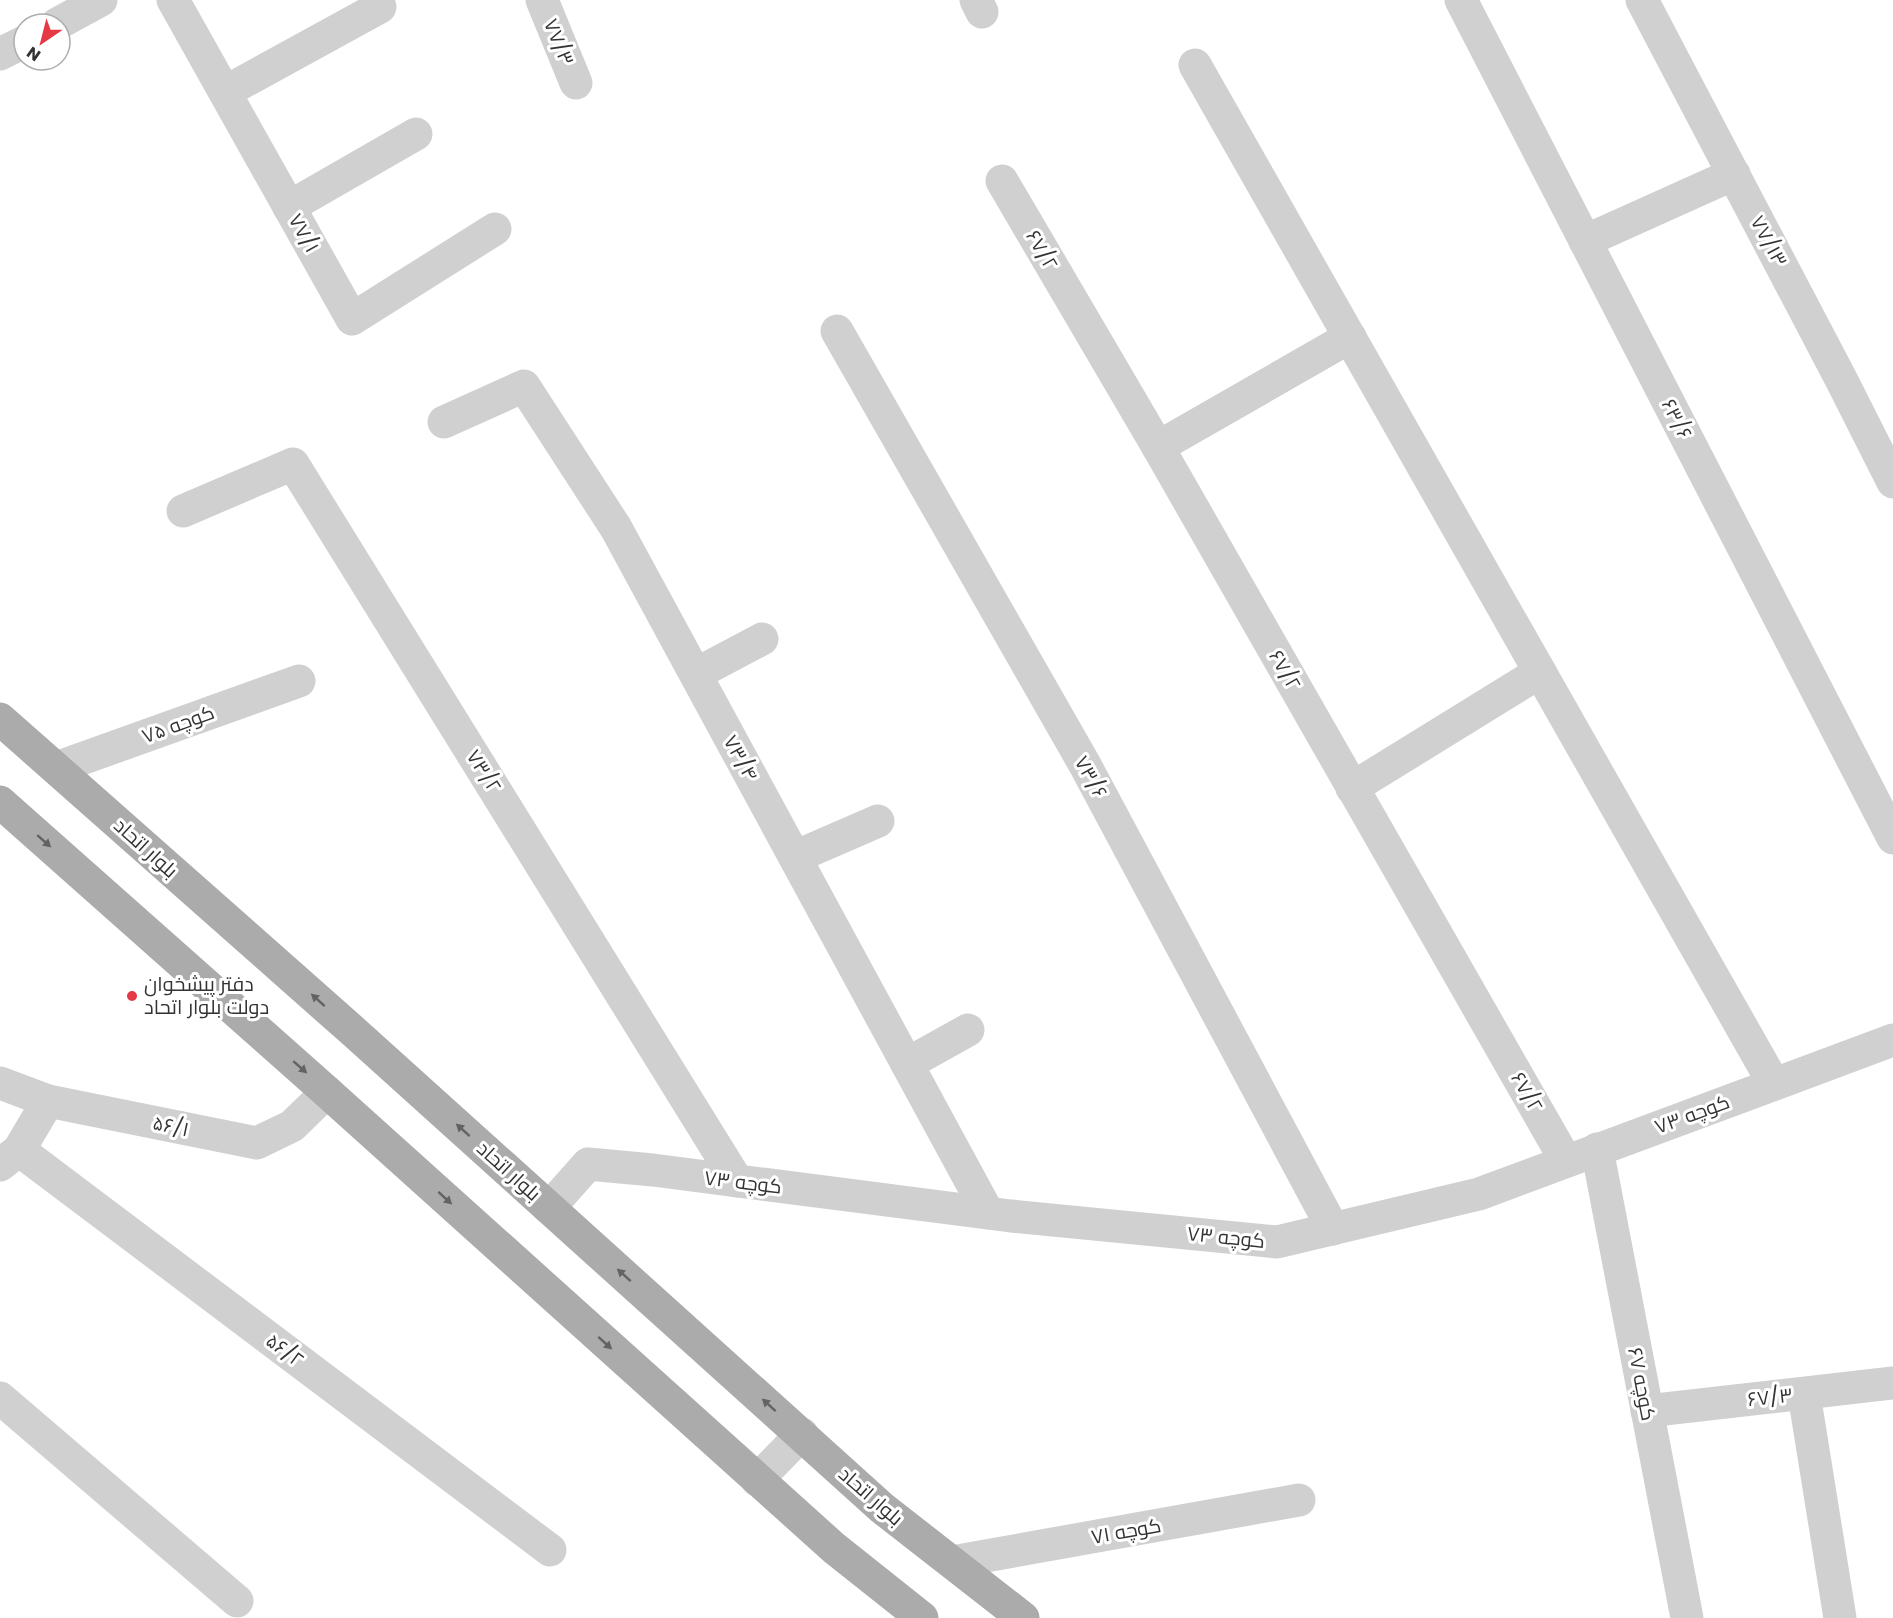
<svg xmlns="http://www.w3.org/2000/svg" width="1893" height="1618" font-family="Poppins,Cairo,sans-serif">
<rect width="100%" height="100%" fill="#fff"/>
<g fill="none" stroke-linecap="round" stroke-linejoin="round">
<g stroke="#d0d0d0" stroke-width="33">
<path d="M 173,0 L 352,319 L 495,229"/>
<path d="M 542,0 L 576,83"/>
<path d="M 976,0 L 982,12"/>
<path d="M 1461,0 L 1893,838"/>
<path d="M 1642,0 L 1842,381 L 1893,482"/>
<path d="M 57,24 L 101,0"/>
<path d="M 0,54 L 24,42"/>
<path d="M 1195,65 L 1774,1084"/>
<path d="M 225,92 L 380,7"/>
<path d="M 1002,181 L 1158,447 L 1566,1161"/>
<path d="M 289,207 L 416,134"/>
<path d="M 1585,241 L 1734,174"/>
<path d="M 837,331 L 1085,765 L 1333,1229"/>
<path d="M 444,422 L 524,386 L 616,528 L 988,1213"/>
<path d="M 1158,447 L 1350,337"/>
<path d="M 183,511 L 293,464 L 737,1181"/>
<path d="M 696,674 L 762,639"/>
<path d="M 56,768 L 299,681"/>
<path d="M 1352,788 L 1540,672"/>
<path d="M 795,857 L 878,821"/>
<path d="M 907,1064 L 968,1030"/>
<path d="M 0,1083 L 48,1101 L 257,1143 L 292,1126 L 327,1092"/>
<path d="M 1597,1149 L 1687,1618"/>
<path d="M 19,1150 L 550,1550"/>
<path d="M 0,1165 L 19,1150 L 48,1101"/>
<path d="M 549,1208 L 588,1164 L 653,1170 L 1011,1216 L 1277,1242 L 1479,1194 L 1893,1040"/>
<path d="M 1804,1394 L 1840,1618"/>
<path d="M 0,1398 L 237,1601"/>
<path d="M 1647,1411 L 1893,1383"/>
<path d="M 757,1480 L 802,1434"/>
<path d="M 952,1562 L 1299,1500"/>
</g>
<g stroke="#ababab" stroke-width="33">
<path d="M 0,719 L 354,1032 L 882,1508 L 1023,1618"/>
<path d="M 0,802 L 327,1092 L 834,1548 L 922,1618"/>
</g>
</g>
<defs><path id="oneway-solid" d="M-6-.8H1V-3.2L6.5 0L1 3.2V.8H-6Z" transform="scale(1.5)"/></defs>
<g fill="#636363">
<use href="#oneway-solid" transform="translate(44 841) rotate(41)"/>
<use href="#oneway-solid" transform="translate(318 1000) rotate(-138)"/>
<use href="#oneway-solid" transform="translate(300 1067) rotate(41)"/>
<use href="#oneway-solid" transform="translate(463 1130) rotate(-138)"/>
<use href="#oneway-solid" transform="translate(445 1198) rotate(42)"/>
<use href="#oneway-solid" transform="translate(624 1275) rotate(-138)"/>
<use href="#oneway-solid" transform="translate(605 1343) rotate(42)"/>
<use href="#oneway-solid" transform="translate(769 1405) rotate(-138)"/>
</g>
<circle fill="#e63946" stroke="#fff" stroke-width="2" cx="132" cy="996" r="6"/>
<g text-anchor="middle" stroke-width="6" stroke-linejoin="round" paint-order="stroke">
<g font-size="20" fill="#333" stroke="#fff">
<text transform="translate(559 42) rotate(68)" y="7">۷۷/۳</text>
<text transform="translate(304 233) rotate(61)" y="7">۷۷/۱</text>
<text transform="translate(1769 241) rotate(62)" y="7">۷۷/۱۳</text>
<text transform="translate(1042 250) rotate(60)" y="7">۶۷/۲</text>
<text transform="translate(1677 419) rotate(63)" y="7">۶۳/۶</text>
<text transform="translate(1285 670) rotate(60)" y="7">۶۷/۲</text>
<text transform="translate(178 724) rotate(-20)" y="7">کوچه ۷۵</text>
<text transform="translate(741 758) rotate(61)" y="7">۷۳/۴</text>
<text transform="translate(484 771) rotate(58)" y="7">۷۳/۲</text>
<text transform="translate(1091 777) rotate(61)" y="7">۷۳/۶</text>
<text transform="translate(146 848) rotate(42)" y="7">بلوار اتحاد</text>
<text transform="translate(1527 1092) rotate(60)" y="7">۶۷/۲</text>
<text transform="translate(1692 1114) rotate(-20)" y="7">کوچه ۷۳</text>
<text transform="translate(171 1126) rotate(12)" y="7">۵۶/۱</text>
<text transform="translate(509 1171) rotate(42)" y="7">بلوار اتحاد</text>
<text transform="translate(743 1182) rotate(7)" y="7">کوچه ۷۳</text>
<text transform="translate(1226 1237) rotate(6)" y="7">کوچه ۷۳</text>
<text transform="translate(285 1350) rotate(37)" y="7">۵۶/۲</text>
<text transform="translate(1642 1384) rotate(79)" y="7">کوچه ۶۷</text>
<text transform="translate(1770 1397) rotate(-6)" y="7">۶۷/۳</text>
<text transform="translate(871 1496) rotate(41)" y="7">بلوار اتحاد</text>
<text transform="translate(1126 1531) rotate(-10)" y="7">کوچه ۷۱</text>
</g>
<g font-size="20" fill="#333" stroke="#fff" text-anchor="start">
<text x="144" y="991">دفتر پیشخوان<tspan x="144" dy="23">دولت بلوار اتحاد</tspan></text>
</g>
</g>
<g transform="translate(42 42) rotate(215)"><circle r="28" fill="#ffffff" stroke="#adadad" stroke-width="1.5"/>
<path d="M0-4.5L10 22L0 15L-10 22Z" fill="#e63946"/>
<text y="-9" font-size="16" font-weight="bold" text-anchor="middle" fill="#333333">N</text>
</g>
</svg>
